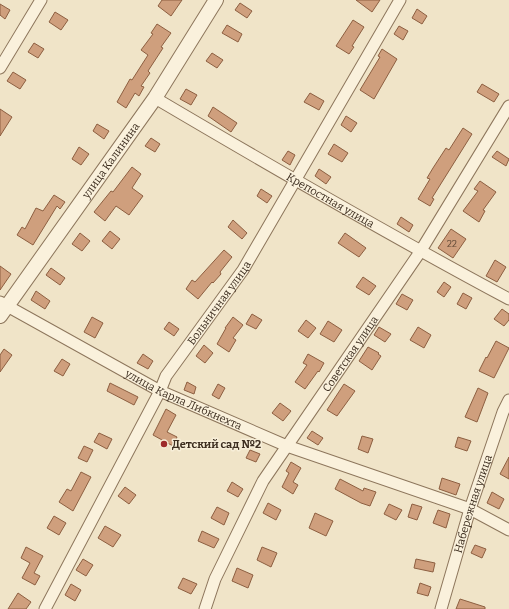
<svg xmlns="http://www.w3.org/2000/svg" width="509" height="609" font-family="Bitter,serif">
<rect width="100%" height="100%" fill="#f0e4c8"/>
<g fill="#cf9f7d" stroke="#8d5f41">
<path d="M 162,0 L 182,0 L 171,16 L 158,6 Z"/>
<path d="M 356,0 L 380,0 L 372,12 Z"/>
<path d="M 240,3 L 252,11 L 247,18 L 235,10 Z"/>
<path d="M 0,4 L 10,10 L 5,19 L 0,15 Z"/>
<path d="M 417,9 L 427,16 L 422,24 L 412,18 Z"/>
<path d="M 55,12 L 68,20 L 61,30 L 49,22 Z"/>
<path d="M 353,20 L 364,27 L 352,46 L 354,47 L 349,54 L 336,46 Z"/>
<path d="M 157,24 L 171,33 L 161,47 L 163,48 L 148,71 L 150,73 L 141,86 L 144,87 L 139,96 L 135,93 L 126,108 L 117,102 L 130,79 L 132,80 L 148,55 L 141,50 L 153,34 L 151,33 Z"/>
<path d="M 227,25 L 242,34 L 238,42 L 222,33 Z"/>
<path d="M 399,26 L 408,31 L 403,40 L 394,34 Z"/>
<path d="M 34,43 L 44,49 L 38,58 L 28,52 Z"/>
<path d="M 382,49 L 397,59 L 374,99 L 360,90 L 380,57 L 378,56 Z"/>
<path d="M 212,53 L 223,60 L 217,68 L 206,61 Z"/>
<path d="M 13,72 L 26,80 L 20,89 L 7,81 Z"/>
<path d="M 482,84 L 499,94 L 494,102 L 477,92 Z"/>
<path d="M 186,89 L 197,95 L 191,105 L 180,99 Z"/>
<path d="M 310,93 L 324,101 L 319,110 L 304,102 Z"/>
<path d="M 213,107 L 237,123 L 231,132 L 208,116 Z"/>
<path d="M 0,109 L 12,117 L 0,136 Z"/>
<path d="M 346,116 L 357,123 L 351,132 L 341,125 Z"/>
<path d="M 97,124 L 109,131 L 104,139 L 93,131 Z"/>
<path d="M 463,128 L 472,134 L 432,198 L 434,199 L 430,206 L 418,199 L 430,179 L 427,178 L 433,168 L 446,148 L 449,150 Z"/>
<path d="M 151,138 L 160,144 L 155,152 L 145,146 Z"/>
<path d="M 334,144 L 348,153 L 342,162 L 328,154 Z"/>
<path d="M 79,147 L 89,154 L 81,165 L 72,159 Z"/>
<path d="M 288,151 L 295,155 L 290,165 L 282,160 Z"/>
<path d="M 497,151 L 509,159 L 506,166 L 492,157 Z"/>
<path d="M 132,167 L 141,174 L 132,188 L 143,196 L 129,215 L 116,206 L 105,221 L 94,212 L 111,191 L 113,192 Z"/>
<path d="M 319,169 L 331,177 L 326,184 L 315,176 Z"/>
<path d="M 480,181 L 496,192 L 483,210 L 485,211 L 479,222 L 463,211 L 478,191 L 474,189 Z"/>
<path d="M 261,189 L 272,196 L 267,203 L 257,196 Z"/>
<path d="M 54,195 L 65,202 L 60,209 L 57,206 L 33,245 L 17,235 L 22,227 L 25,229 L 36,208 L 43,211 Z"/>
<path d="M 401,217 L 413,225 L 409,232 L 397,224 Z"/>
<path d="M 233,220 L 247,233 L 242,239 L 228,227 Z"/>
<path d="M 451,229 L 466,239 L 453,258 L 438,248 Z"/>
<path d="M 110,231 L 120,239 L 112,249 L 102,241 Z"/>
<path d="M 80,233 L 90,241 L 82,251 L 72,244 Z"/>
<path d="M 345,233 L 366,248 L 359,257 L 338,243 Z"/>
<path d="M 224,250 L 232,257 L 220,272 L 221,274 L 213,283 L 212,282 L 198,299 L 186,289 L 192,280 L 195,282 Z"/>
<path d="M 495,260 L 506,267 L 497,282 L 486,276 Z"/>
<path d="M 0,266 L 11,274 L 0,290 Z"/>
<path d="M 51,268 L 65,278 L 60,285 L 46,275 Z"/>
<path d="M 363,277 L 376,286 L 369,295 L 356,287 Z"/>
<path d="M 444,282 L 451,287 L 444,297 L 437,292 Z"/>
<path d="M 36,291 L 50,301 L 45,309 L 31,300 Z"/>
<path d="M 463,293 L 472,298 L 466,309 L 457,304 Z"/>
<path d="M 402,294 L 413,300 L 407,310 L 396,304 Z"/>
<path d="M 502,309 L 509,314 L 509,320 L 504,326 L 494,319 Z"/>
<path d="M 252,314 L 262,320 L 256,329 L 246,324 Z"/>
<path d="M 92,317 L 103,323 L 95,338 L 84,332 Z"/>
<path d="M 233,317 L 243,325 L 233,338 L 236,340 L 229,352 L 217,344 L 226,328 L 225,328 Z"/>
<path d="M 306,320 L 316,328 L 308,338 L 298,331 Z"/>
<path d="M 328,321 L 342,330 L 334,342 L 320,334 Z"/>
<path d="M 169,322 L 179,329 L 174,336 L 164,329 Z"/>
<path d="M 379,327 L 391,334 L 385,342 L 374,335 Z"/>
<path d="M 418,327 L 431,335 L 424,348 L 410,340 Z"/>
<path d="M 496,341 L 509,348 L 494,378 L 479,371 L 486,357 L 487,358 Z"/>
<path d="M 204,345 L 213,353 L 205,363 L 196,356 Z"/>
<path d="M 368,347 L 379,353 L 378,354 L 381,356 L 372,370 L 359,361 Z"/>
<path d="M 4,349 L 12,355 L 0,372 L 0,355 Z"/>
<path d="M 143,354 L 153,361 L 148,369 L 137,363 Z"/>
<path d="M 308,354 L 324,363 L 319,372 L 318,371 L 305,389 L 295,382 L 307,365 L 303,363 Z"/>
<path d="M 62,359 L 70,364 L 63,376 L 54,371 Z"/>
<path d="M 187,382 L 196,387 L 194,394 L 184,390 Z"/>
<path d="M 110,383 L 138,397 L 134,405 L 107,391 Z"/>
<path d="M 218,384 L 225,388 L 219,399 L 212,395 Z"/>
<path d="M 344,384 L 355,391 L 337,416 L 327,410 Z"/>
<path d="M 478,388 L 488,393 L 477,422 L 465,417 Z"/>
<path d="M 280,403 L 291,411 L 283,421 L 272,413 Z"/>
<path d="M 166,409 L 176,415 L 167,432 L 177,437 L 173,446 L 153,435 Z"/>
<path d="M 312,431 L 323,438 L 318,445 L 307,438 Z"/>
<path d="M 99,433 L 112,439 L 107,449 L 94,442 Z"/>
<path d="M 362,436 L 373,439 L 368,453 L 358,449 Z"/>
<path d="M 458,437 L 471,441 L 467,451 L 455,447 Z"/>
<path d="M 84,446 L 93,450 L 87,462 L 78,458 Z"/>
<path d="M 250,450 L 260,454 L 256,462 L 246,458 Z"/>
<path d="M 509,457 L 509,479 L 500,474 Z"/>
<path d="M 291,462 L 301,468 L 293,482 L 298,485 L 293,494 L 282,487 L 289,473 L 286,471 Z"/>
<path d="M 81,472 L 91,477 L 73,511 L 59,502 L 67,489 L 71,491 Z"/>
<path d="M 442,478 L 460,484 L 456,495 L 439,489 Z"/>
<path d="M 340,479 L 363,491 L 364,488 L 376,492 L 370,506 L 361,503 L 335,489 Z"/>
<path d="M 232,482 L 243,489 L 238,497 L 227,491 Z"/>
<path d="M 125,487 L 136,495 L 129,504 L 118,496 Z"/>
<path d="M 492,492 L 504,499 L 499,509 L 487,503 Z"/>
<path d="M 268,503 L 281,510 L 276,520 L 263,513 Z"/>
<path d="M 389,504 L 402,510 L 396,520 L 384,514 Z"/>
<path d="M 412,504 L 422,507 L 417,520 L 408,517 Z"/>
<path d="M 217,507 L 229,513 L 224,525 L 211,518 Z"/>
<path d="M 438,510 L 450,514 L 446,528 L 433,523 Z"/>
<path d="M 315,513 L 333,521 L 326,536 L 309,528 Z"/>
<path d="M 54,516 L 66,523 L 59,535 L 47,528 Z"/>
<path d="M 105,526 L 121,535 L 113,547 L 98,538 Z"/>
<path d="M 202,531 L 219,539 L 214,548 L 198,541 Z"/>
<path d="M 475,545 L 486,549 L 482,558 L 471,553 Z"/>
<path d="M 26,547 L 43,556 L 34,573 L 40,576 L 35,585 L 22,578 L 30,563 L 21,558 Z"/>
<path d="M 262,547 L 277,553 L 271,567 L 257,560 Z"/>
<path d="M 83,559 L 93,565 L 86,576 L 76,570 Z"/>
<path d="M 416,559 L 435,563 L 433,572 L 414,568 Z"/>
<path d="M 237,568 L 253,575 L 248,588 L 232,581 Z"/>
<path d="M 183,578 L 197,584 L 191,594 L 178,588 Z"/>
<path d="M 420,583 L 431,587 L 428,596 L 417,593 Z"/>
<path d="M 71,584 L 81,590 L 75,601 L 65,595 Z"/>
<path d="M 18,593 L 31,602 L 26,609 L 8,609 Z"/>
<path d="M 460,599 L 485,607 L 485,609 L 456,609 Z"/>
</g>
<g fill="none" stroke-linecap="round" stroke-linejoin="round">
<defs>
<g id="minor">
<path d="M 0,68 L 41,0"/>
<path id="s1" d="M 155,98 C 272,167 389,235 509,299"/>
<path id="s2" d="M 0,302 L 160,391 L 287,446 L 470,509 L 509,530"/>
<path id="s3" d="M 45,609 L 160,391 L 166,376 L 243,270 L 400,0"/>
<path id="s4" d="M 205,609 L 215,579 L 263,481 L 420,252 L 509,106"/>
<path id="s5" d="M 441,609 L 470,509 L 503,412 L 509,400"/>
</g>
<g id="tertiary">
<path id="s6" d="M 0,316 L 155,98 L 216,0"/>
</g>
</defs>
<use href="#minor" stroke="#8d765c" stroke-width="13"/>
<use href="#tertiary" stroke="#8d765c" stroke-width="16"/>
<use href="#minor" stroke="#faf1dc" stroke-width="11"/>
<use href="#tertiary" stroke="#faf1dc" stroke-width="14"/>
</g>
<circle fill="#9e2a2b" stroke="#f7eed8" stroke-width="1.5" cx="164" cy="444" r="4"/>
<g text-anchor="middle" stroke-width="3" stroke-linejoin="round" paint-order="stroke">
<g font-size="9" fill="#624a37">
<text x="452" y="247">22</text>
</g>
<g font-size="11" fill="#3d2e20" stroke="#f7eed8">
<text dy="4" stroke="none"><textPath href="#s6" startOffset="191">улица Калинина</textPath></text>
<text dy="4" stroke="none"><textPath href="#s1" startOffset="203">Крепостная улица</textPath></text>
<text dy="4" stroke="none"><textPath href="#s3" startOffset="353">Больничная улица</textPath></text>
<text dy="4" stroke="none"><textPath href="#s4" startOffset="295">Советская улица</textPath></text>
<text dy="4" stroke="none"><textPath href="#s2" startOffset="208">улица Карла Либкнехта</textPath></text>
<text dy="4" stroke="none"><textPath href="#s5" startOffset="110">Набережная улица</textPath></text>
</g>
<g font-size="11" font-weight="bold" fill="#3d2e20" stroke="#f7eed8" text-anchor="start">
<text x="172" y="448">Детский сад №2</text>
</g>
</g>
</svg>
